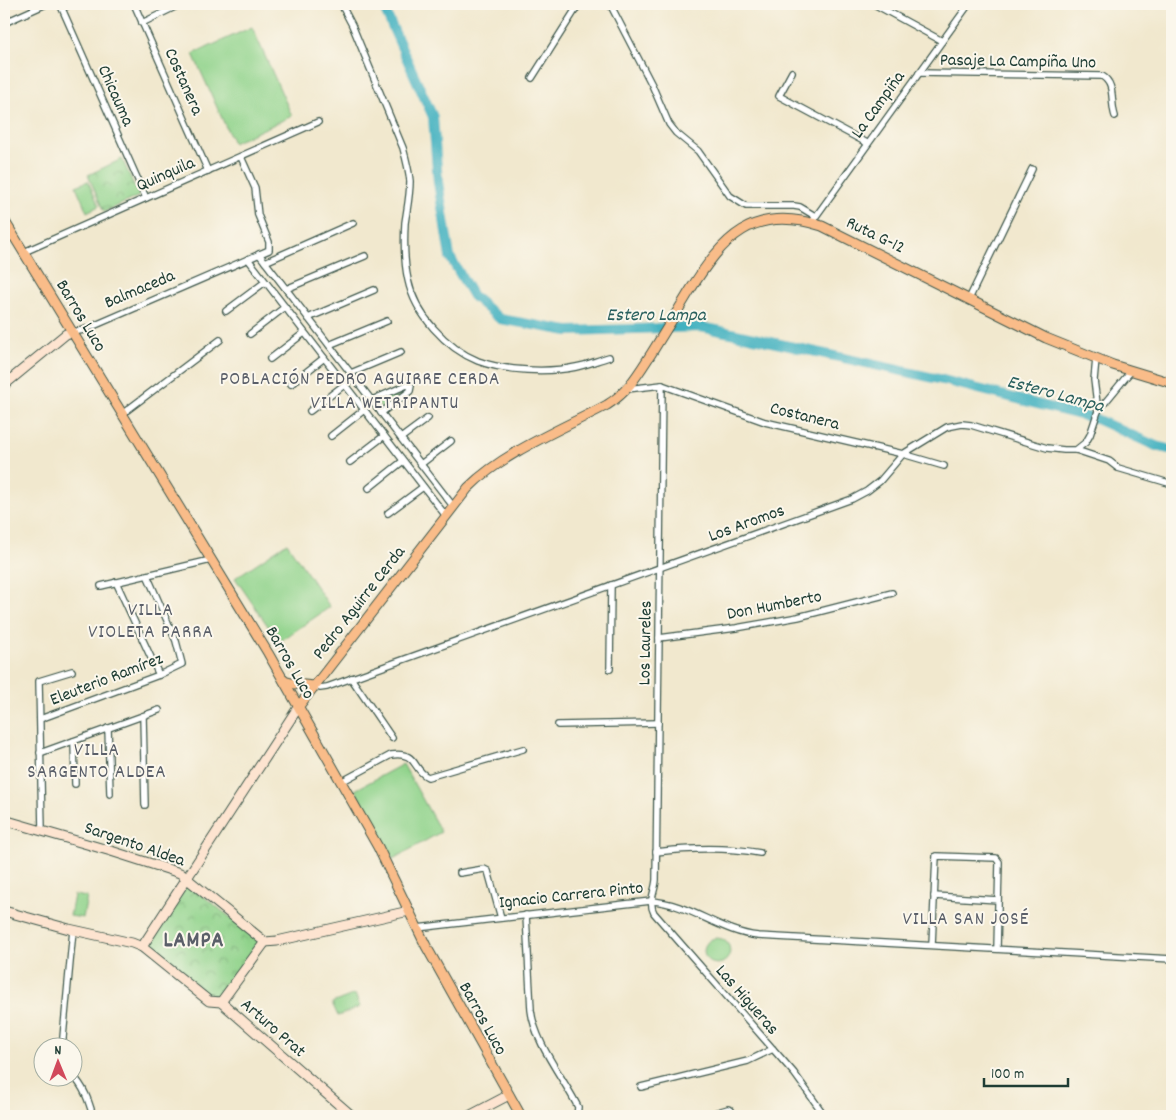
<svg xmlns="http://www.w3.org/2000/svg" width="1176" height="1120" font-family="Dekko,sans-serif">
<defs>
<pattern id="park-crowns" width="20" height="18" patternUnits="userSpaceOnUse" patternTransform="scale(1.25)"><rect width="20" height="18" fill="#90d38b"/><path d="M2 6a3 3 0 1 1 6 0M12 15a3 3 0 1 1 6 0" fill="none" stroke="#75ac72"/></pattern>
</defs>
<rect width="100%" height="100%" fill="#fbf7ec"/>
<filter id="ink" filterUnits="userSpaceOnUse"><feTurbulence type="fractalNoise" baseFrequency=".02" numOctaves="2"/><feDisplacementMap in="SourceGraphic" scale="10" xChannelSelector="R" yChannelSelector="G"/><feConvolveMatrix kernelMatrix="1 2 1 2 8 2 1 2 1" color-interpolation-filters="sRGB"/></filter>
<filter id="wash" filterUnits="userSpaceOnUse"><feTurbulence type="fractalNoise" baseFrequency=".0096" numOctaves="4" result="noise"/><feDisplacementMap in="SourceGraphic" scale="20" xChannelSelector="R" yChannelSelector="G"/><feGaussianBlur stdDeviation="1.12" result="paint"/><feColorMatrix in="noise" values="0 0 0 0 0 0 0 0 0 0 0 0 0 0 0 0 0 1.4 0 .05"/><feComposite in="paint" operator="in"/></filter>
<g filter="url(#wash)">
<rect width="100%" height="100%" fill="#f1e8ce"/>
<g fill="url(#park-crowns)" stroke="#588860">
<path d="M 122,159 L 139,196 L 104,212 L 88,175 Z"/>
<path d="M 406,387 L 409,390 L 382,409 L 376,400 Z"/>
<path d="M 188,886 L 193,888 L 259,940 L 260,945 L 222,997 L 213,999 L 150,948 L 149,943 L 185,887 Z"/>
</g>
<g fill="#90d38b" stroke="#588860">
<path d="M 252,27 L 292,116 L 233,143 L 193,54 Z"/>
<path d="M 88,181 L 99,206 L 87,212 L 76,186 Z"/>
<path d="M 287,543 L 330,607 L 279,642 L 235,578 Z"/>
<path d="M 403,764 L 441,832 L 393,859 L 355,790 Z"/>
<path d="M 74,895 L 87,897 L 83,918 L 70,916 Z"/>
<circle cx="717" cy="951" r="13"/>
<path d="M 355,994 L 360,1007 L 338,1016 L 332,1003 Z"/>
</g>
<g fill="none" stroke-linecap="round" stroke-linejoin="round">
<path stroke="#43b1c0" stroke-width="10" d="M 382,4 L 433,117 L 438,182 L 450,257 L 473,296 L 500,319 L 568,331 L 701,327 L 731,333 L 943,380 L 1096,419 L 1156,446 L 1172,450"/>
</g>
</g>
<g filter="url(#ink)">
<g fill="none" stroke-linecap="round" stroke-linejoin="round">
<defs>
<g id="street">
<path d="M 60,4 L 146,198"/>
<path d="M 134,4 L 208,171"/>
<path d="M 341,4 L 352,25 L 403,148 C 406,159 409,170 410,181 C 410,195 407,209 405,223 C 404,241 404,262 408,280 C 415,314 446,348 478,361 C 505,371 548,373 576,367 C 587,365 598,360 609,357"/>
<path d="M 610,4 L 652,85 L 669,124 L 676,133 L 698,151 L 730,196 L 746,206 L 794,206 L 800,207 L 815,216"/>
<path d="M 874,4 L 942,41"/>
<path d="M 62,8 L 71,4"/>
<path d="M 4,23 L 46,4"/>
<path d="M 142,23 L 181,4"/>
<path d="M 792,72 L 779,96 L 867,143"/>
<path d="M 919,73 L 1102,76 C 1116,84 1110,102 1115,116"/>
<path d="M 532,78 L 579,4"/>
<path d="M 814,219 L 969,4"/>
<path d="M 4,241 L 13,235"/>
<path d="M 24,252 L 318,122"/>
<path d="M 259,254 L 453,506"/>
<path d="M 248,259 L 446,516"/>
<path d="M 265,262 L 353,223"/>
<path d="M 286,289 L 365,256"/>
<path d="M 969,299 L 1032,169"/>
<path d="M 226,311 L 265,282"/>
<path d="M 308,318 L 374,290"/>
<path d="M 73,332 L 84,330 L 269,250 L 269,242 L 258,215 L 255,188 L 241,157"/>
<path d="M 250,334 L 285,307"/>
<path d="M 329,345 L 387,321"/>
<path d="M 270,359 L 304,333"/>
<path d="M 351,373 L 401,352"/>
<path d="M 291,384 L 324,358"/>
<path d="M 662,385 L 656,880 C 655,892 648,902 654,913 L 794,1073 L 825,1116"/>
<path d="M 627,389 L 662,385 L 765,422 L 903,454 L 944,466"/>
<path d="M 372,400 L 407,385 L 411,386 L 410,391 L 381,413"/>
<path d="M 310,411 L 348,382 L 353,376"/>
<path d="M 1098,411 L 1131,371"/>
<path d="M 122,414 L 220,340"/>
<path d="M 331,436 L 364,410"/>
<path d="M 401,438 L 428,418"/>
<path d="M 1076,450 L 1086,442 L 1090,435 L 1098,411 L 1094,380 L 1096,359"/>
<path d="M 350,462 L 384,436"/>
<path d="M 421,464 L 451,441"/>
<path d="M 369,488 L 403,461"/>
<path d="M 388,513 L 423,487"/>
<path d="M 116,582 L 159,675"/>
<path d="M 101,586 L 211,560"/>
<path d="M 659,638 L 736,628 L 798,617 L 892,593"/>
<path d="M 610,669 L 611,585"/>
<path d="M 351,678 L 392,738"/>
<path d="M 314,686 L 320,688 L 327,687 L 852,499 L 867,491 L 880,481 L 903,454 L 947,427 L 962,424 L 971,425 L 1047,448 L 1064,450 L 1076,450 L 1109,461 L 1118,468 L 1172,484"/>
<path d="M 143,716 L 145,805"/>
<path d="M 40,719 L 159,675 L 182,664 L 176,641 L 147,575"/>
<path d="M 558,725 L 658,723"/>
<path d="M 108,728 L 110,794"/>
<path d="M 74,741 L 75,784"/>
<path d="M 40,753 L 159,710"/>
<path d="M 341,782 L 391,755 C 418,751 412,770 428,777 L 523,749"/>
<path d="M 42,830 L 39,681 L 72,671"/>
<path d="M 656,852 C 691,848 726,847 760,853"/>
<path d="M 460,873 L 484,869 L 488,871 L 501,918"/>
<path d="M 934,896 L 998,900"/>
<path d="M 526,915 L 531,1010 C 535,1044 563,1077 578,1107 L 577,1116"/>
<path d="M 417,928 L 651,901 C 689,903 720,932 758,936 L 1172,959"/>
<path d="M 932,945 L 936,856 L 996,858 L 999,862 L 997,949"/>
<path d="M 62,1048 L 73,930"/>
<path d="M 72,1075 C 84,1086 89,1102 93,1116"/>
<path d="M 641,1087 L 748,1061 L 773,1049"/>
<path d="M 704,1116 L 728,1109 L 731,1110 L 733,1116"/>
</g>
<g id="secondary">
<path d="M 4,385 L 66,334 L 73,332"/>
<path d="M 4,820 L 111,851 L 180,873 L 265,942"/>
<path d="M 4,911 L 69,929 L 132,943 L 142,947 L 209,1001 L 221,1002 L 352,1116"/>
<path d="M 265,942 L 277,941 L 409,911"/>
<path d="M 142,947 L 299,706"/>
<path d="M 221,1002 L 265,942"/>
<path d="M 469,1116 L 509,1095"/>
</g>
<g id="primary">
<path d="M 4,220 L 268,653 L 378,847 L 426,946 L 521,1116"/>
<path d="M 284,681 L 295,684 L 314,686"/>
<path d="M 299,706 L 468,488 C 504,452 562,429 607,405 C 628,392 638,374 651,354 C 664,333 677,312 689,292 C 723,237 753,204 822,226 L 1046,338 L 1113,365 L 1172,383"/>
</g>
</defs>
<use href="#street" stroke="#3e574b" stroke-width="8"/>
<use href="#secondary" stroke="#3e574b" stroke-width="11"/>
<use href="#primary" stroke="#3e574b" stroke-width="11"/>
<use href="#street" stroke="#fff" stroke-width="5.5"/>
<use href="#secondary" stroke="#fde4d0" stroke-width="9"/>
<use href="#primary" stroke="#f9bc89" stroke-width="9"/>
</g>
</g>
<g text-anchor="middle" stroke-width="4" stroke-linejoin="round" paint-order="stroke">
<g font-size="18" fill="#1f3d34" stroke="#fbf7ec">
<text transform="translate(1018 60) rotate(1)" y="6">Pasaje La Campiña Uno</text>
<text transform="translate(185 81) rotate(66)" y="6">Costanera</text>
<text transform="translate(117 95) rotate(66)" y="6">Chicauma</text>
<text transform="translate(877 104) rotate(-54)" y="6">La Campiña</text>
<text transform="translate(165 173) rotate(-24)" y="6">Quinquila</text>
<text transform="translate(876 234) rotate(26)" y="6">Ruta G-12</text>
<text transform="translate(139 288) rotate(-23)" y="6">Balmaceda</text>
<text transform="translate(82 315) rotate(59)" y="6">Barros Luco</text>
<text transform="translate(805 415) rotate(14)" y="6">Costanera</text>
<text transform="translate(746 522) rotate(-20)" y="6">Los Aromos</text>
<text transform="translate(358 602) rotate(-52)" y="6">Pedro Aguirre Cerda</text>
<text transform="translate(774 604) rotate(-11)" y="6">Don Humberto</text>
<text transform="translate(644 643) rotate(-89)" y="6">Los Laureles</text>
<text transform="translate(291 662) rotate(60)" y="6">Barros Luco</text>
<text transform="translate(106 678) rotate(-21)" y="6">Eleuterio Ramírez</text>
<text transform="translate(135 843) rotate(19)" y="6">Sargento Aldea</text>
<text transform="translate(571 894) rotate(-6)" y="6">Ignacio Carrera Pinto</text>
<text transform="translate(748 999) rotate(49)" y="6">Las Higueras</text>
<text transform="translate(484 1018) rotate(61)" y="6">Barros Luco</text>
<text transform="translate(274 1027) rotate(41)" y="6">Arturo Prat</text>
</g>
<g font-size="19" font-style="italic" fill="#2a605e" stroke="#fbf7ec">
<text x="656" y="320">Estero Lampa</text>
<text transform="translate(1056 392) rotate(15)" y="7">Estero Lampa</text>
</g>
<g font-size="19" letter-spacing="1" fill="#5a5f69" stroke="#fbf7ec">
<text x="360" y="384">POBLACIÓN PEDRO AGUIRRE CERDA</text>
<text x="385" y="408">VILLA WETRIPANTU</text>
<text x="151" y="615">VILLA<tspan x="151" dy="22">VIOLETA PARRA</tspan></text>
<text x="97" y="755">VILLA<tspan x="97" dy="22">SARGENTO ALDEA</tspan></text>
<text x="966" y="924">VILLA SAN JOSÉ</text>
</g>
<g font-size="22" font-weight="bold" letter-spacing="1" fill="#5a5f69" stroke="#fbf7ec">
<text x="194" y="946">LAMPA</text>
</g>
</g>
<rect width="1176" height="1120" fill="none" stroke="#fbf7ec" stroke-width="20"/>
<g transform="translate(58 1062) rotate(359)"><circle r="24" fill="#fbf7ec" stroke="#a3ada2"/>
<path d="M0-4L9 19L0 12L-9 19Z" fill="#d1495b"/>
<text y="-8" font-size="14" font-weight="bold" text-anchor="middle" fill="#1f3d34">N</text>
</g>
<path d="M984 1078v8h84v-8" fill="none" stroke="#1f3d34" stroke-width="2.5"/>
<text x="991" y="1078" font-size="15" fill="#1f3d34" stroke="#fbf7ec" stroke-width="4" paint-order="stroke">100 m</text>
</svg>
